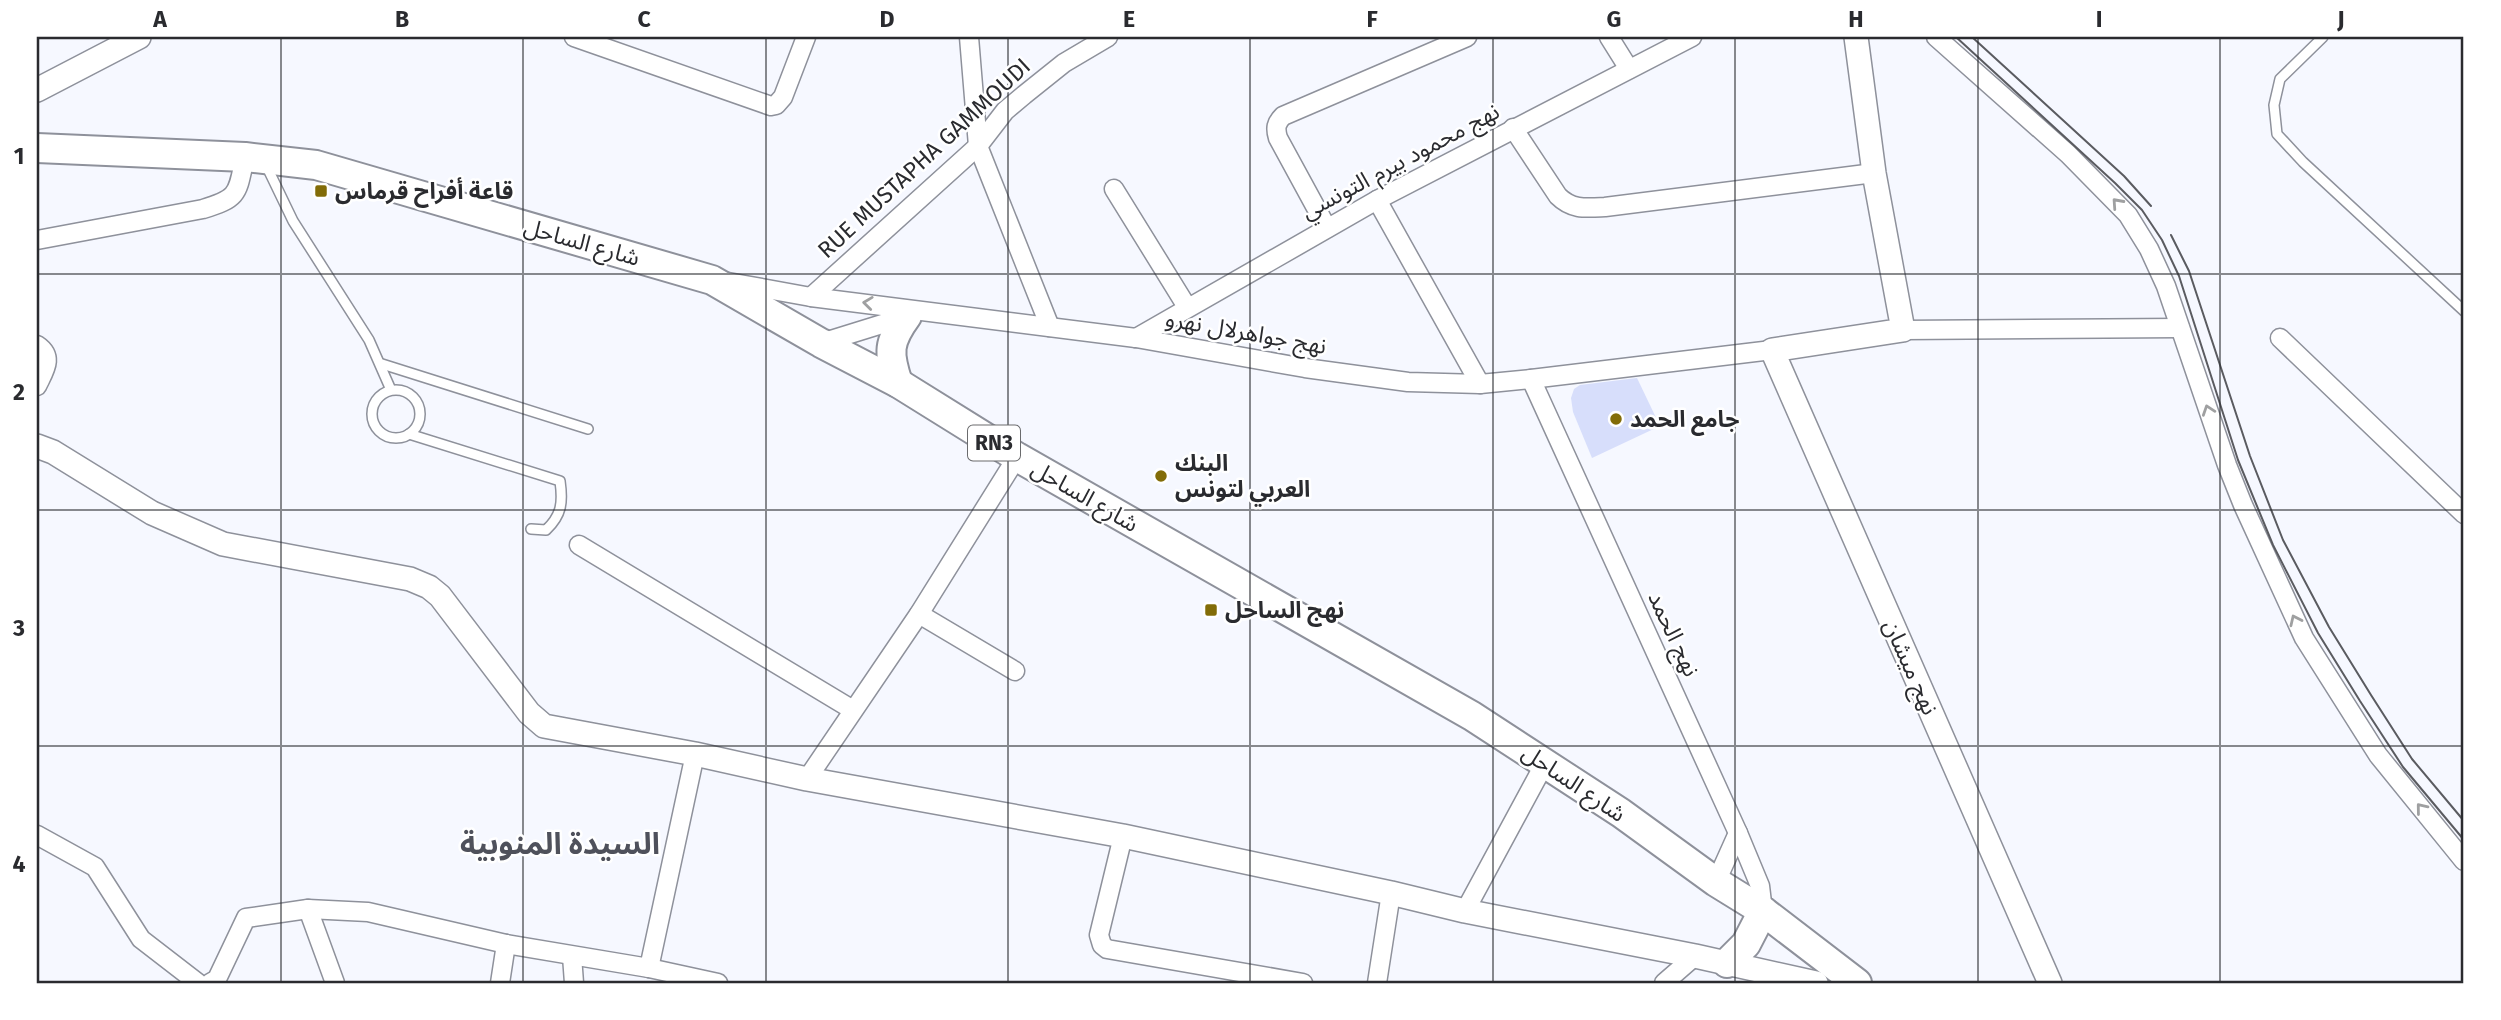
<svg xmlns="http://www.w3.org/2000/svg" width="2501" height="1020" font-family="'Fira Sans','Noto Sans Arabic',sans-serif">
<rect width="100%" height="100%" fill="#f6f8ff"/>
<path fill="#d7defb" d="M 1637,378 L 1660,426 L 1592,458 L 1573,412 L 1571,398 L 1574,389 L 1580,385 Z"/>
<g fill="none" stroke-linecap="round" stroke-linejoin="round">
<defs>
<g id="service">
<path d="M 2323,37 L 2280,79 L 2274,105 L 2277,134 L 2303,162 L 2464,311"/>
<path d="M 266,165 L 293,221 L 369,340 L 391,390"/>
<path d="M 382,364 L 588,429"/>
<circle cx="396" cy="414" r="24"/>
<path d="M 409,434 L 560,481 C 563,502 562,515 546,530 L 531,529"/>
</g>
<g id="minor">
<path d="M 574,37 L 771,106 L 776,105 L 783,97 L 806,37"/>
<path d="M 969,37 L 978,146 L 1050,327"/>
<path d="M 1609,37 L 1629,69"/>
<path d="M 1936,37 L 2068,154 L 2128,215 L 2149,249 L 2166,286 L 2227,465 L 2243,505 L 2304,638 L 2378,755 L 2464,861"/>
<path d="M 1513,128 L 1558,196 C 1572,210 1586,208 1605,207 L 1874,173"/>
<path d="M 1114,189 L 1187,307"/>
<path d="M 1377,200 L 1480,384"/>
<path d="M 1327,228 L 1278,138 C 1275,128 1276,123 1283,116 L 1467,37"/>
<path d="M 37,240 L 203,209 C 240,198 237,193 245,157"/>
<path d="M 728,282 L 811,297 L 1136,338 L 1305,368 L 1408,382 L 1480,384 L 1531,379 L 1772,350"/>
<path d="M 811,297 L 978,146 L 1005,111 L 1024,95 L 1064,63 L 1108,37"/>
<path d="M 1903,330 L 2180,328"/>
<path d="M 1136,338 L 1377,200 L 1692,37"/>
<path d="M 2280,338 L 2464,514"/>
<path d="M 821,343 L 908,316"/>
<path d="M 37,345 C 55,357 44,371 37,386"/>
<path d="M 1531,379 L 1738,833 L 1760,886 L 1763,911"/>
<path d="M 579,545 L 853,710"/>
<path d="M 919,614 L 1015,671"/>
<path d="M 807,779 L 919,614 L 1017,457"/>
<path d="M 37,835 L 95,867 L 141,939 L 198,983"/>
<path d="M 1123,836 L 1099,935 L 1102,945 L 1107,949 L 1303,983"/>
<path d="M 1716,882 L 1738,833"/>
<path d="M 308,909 L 335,983"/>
<path d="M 1465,911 L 1545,763"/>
<path d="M 572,956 L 574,983"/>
<path d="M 649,968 L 695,754"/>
<path d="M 210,983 L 217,979 L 246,918 L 308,909 L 368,912 L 506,944 L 649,968 L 718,983"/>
<path d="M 500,983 L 506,944"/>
<path d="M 1377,983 L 1391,893"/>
<path d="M 1664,983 L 1695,956"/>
</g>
<g id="tertiary">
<path d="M 1856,37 L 1874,173 L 1903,330 L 1772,350 L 2050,983"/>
<path d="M 37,90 L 139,37"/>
<path d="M 37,446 L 53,452 L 152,513 L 223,544 L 410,579 L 429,587 L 440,596 L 529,713 L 544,726 L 695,754 L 807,779 L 1123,836 L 1391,893 L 1465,911 L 1695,956 L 1816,983"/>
</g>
<g id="primary">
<path d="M 37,148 L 245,157 L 316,165 L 712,280 L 821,343 L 898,383 L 1017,457 L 1472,716 L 1621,813 L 1716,882 L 1763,911 L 1857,983"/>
<path d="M 898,383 C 888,353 888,342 907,316"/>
<path d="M 1727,963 L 1746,944 L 1763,911"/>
</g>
</defs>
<use href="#service" stroke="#8e919b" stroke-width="12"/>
<use href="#minor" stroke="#8e919b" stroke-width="21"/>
<use href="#tertiary" stroke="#8e919b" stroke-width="26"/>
<use href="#primary" stroke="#8e919b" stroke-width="32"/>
<use href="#service" stroke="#fff" stroke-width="9"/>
<use href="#minor" stroke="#fff" stroke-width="18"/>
<use href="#tertiary" stroke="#fff" stroke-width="23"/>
<use href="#primary" stroke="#fff" stroke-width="28"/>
<g stroke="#5a5b60" stroke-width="2">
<path d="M 1956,37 L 2115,183 L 2142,210 L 2162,240 L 2179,276 L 2238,460 L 2273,545 L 2318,633 L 2360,701 L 2403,767 L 2464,840"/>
<path d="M 1972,37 L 2124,176 L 2151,206"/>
<path d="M 2171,235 L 2189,271 L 2250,456 L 2283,540 L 2329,627 L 2371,695 L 2412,759 L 2464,821"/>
</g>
</g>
<defs><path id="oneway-chevron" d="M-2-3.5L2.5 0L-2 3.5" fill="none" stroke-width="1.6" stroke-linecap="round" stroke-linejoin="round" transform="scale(1.75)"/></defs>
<g stroke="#9fa0a1">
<use href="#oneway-chevron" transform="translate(2117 203) rotate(-132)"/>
<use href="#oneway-chevron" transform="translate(868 303) rotate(-173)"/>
<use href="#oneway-chevron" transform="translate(2208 410) rotate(-109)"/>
<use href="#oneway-chevron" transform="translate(2295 620) rotate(-115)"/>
<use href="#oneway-chevron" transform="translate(2421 808) rotate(-129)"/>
</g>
<path fill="none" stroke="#2a2b2f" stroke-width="2" stroke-opacity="0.55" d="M 281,37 L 281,983M 523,37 L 523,983M 766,37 L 766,983M 1008,37 L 1008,983M 1250,37 L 1250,983M 1493,37 L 1493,983M 1735,37 L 1735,983M 1978,37 L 1978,983M 2220,37 L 2220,983M 37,274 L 2464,274M 37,510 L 2464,510M 37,746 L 2464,746"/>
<g fill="#826c08" stroke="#fff" stroke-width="2.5">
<rect x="314" y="184" width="14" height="14" rx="3.5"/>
<circle cx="1616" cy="419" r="7"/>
<circle cx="1161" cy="476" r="7"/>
<rect x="1204" y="603" width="14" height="14" rx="3.5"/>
</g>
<g text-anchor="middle" stroke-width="5" stroke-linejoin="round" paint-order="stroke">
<rect fill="#fff" stroke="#6a6b6d" stroke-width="2" x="968" y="425.5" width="52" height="35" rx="5"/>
<g font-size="21" font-weight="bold" fill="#2a2b2f">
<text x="994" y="450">RN3</text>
</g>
<g font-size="23" fill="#2a2b2f" stroke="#fff">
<text transform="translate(924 158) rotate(-43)" y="8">RUE MUSTAPHA GAMMOUDI</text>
<text transform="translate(1400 161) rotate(-28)" y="8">نهج محمود بيرم التونسي</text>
<text transform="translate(582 242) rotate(16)" y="8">شارع الساحل</text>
<text transform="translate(1246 332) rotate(10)" y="8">نهج جواهرلال نهرو</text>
<text transform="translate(1085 496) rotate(30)" y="8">شارع الساحل</text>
<text transform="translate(1674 634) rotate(65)" y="8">نهج الحمد</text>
<text transform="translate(1911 667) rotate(66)" y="8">نهج ميشان</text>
<text transform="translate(1574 783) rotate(34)" y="8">شارع الساحل</text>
</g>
<g font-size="23" font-weight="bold" fill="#2a2b2f" stroke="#fff" text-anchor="start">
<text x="335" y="199">قاعة أفراح قرماس</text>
<text x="1630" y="427">جامع الحمد</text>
<text x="1175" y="471">البنك<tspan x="1175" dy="26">العربي لتونس</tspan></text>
<text x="1225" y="618">نهج الساحل</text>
</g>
<g font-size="30" font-weight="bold" fill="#4f515b" stroke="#fff">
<text x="560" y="854">السيدة المنوبية</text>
</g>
</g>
<rect width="2501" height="1020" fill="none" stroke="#ffffff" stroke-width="77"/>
<rect x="38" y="38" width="2424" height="944" fill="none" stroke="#2a2b2f" stroke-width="2.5"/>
<g font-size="23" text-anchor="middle" font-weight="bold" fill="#2a2b2f">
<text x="160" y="27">A</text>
<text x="402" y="27">B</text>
<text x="644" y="27">C</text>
<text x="887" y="27">D</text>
<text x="1129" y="27">E</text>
<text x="1372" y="27">F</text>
<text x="1614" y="27">G</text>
<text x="1856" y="27">H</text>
<text x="2099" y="27">I</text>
<text x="2341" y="27">J</text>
<text x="19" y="164">1</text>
<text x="19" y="400">2</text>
<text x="19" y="636">3</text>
<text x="19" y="872">4</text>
</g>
</svg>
